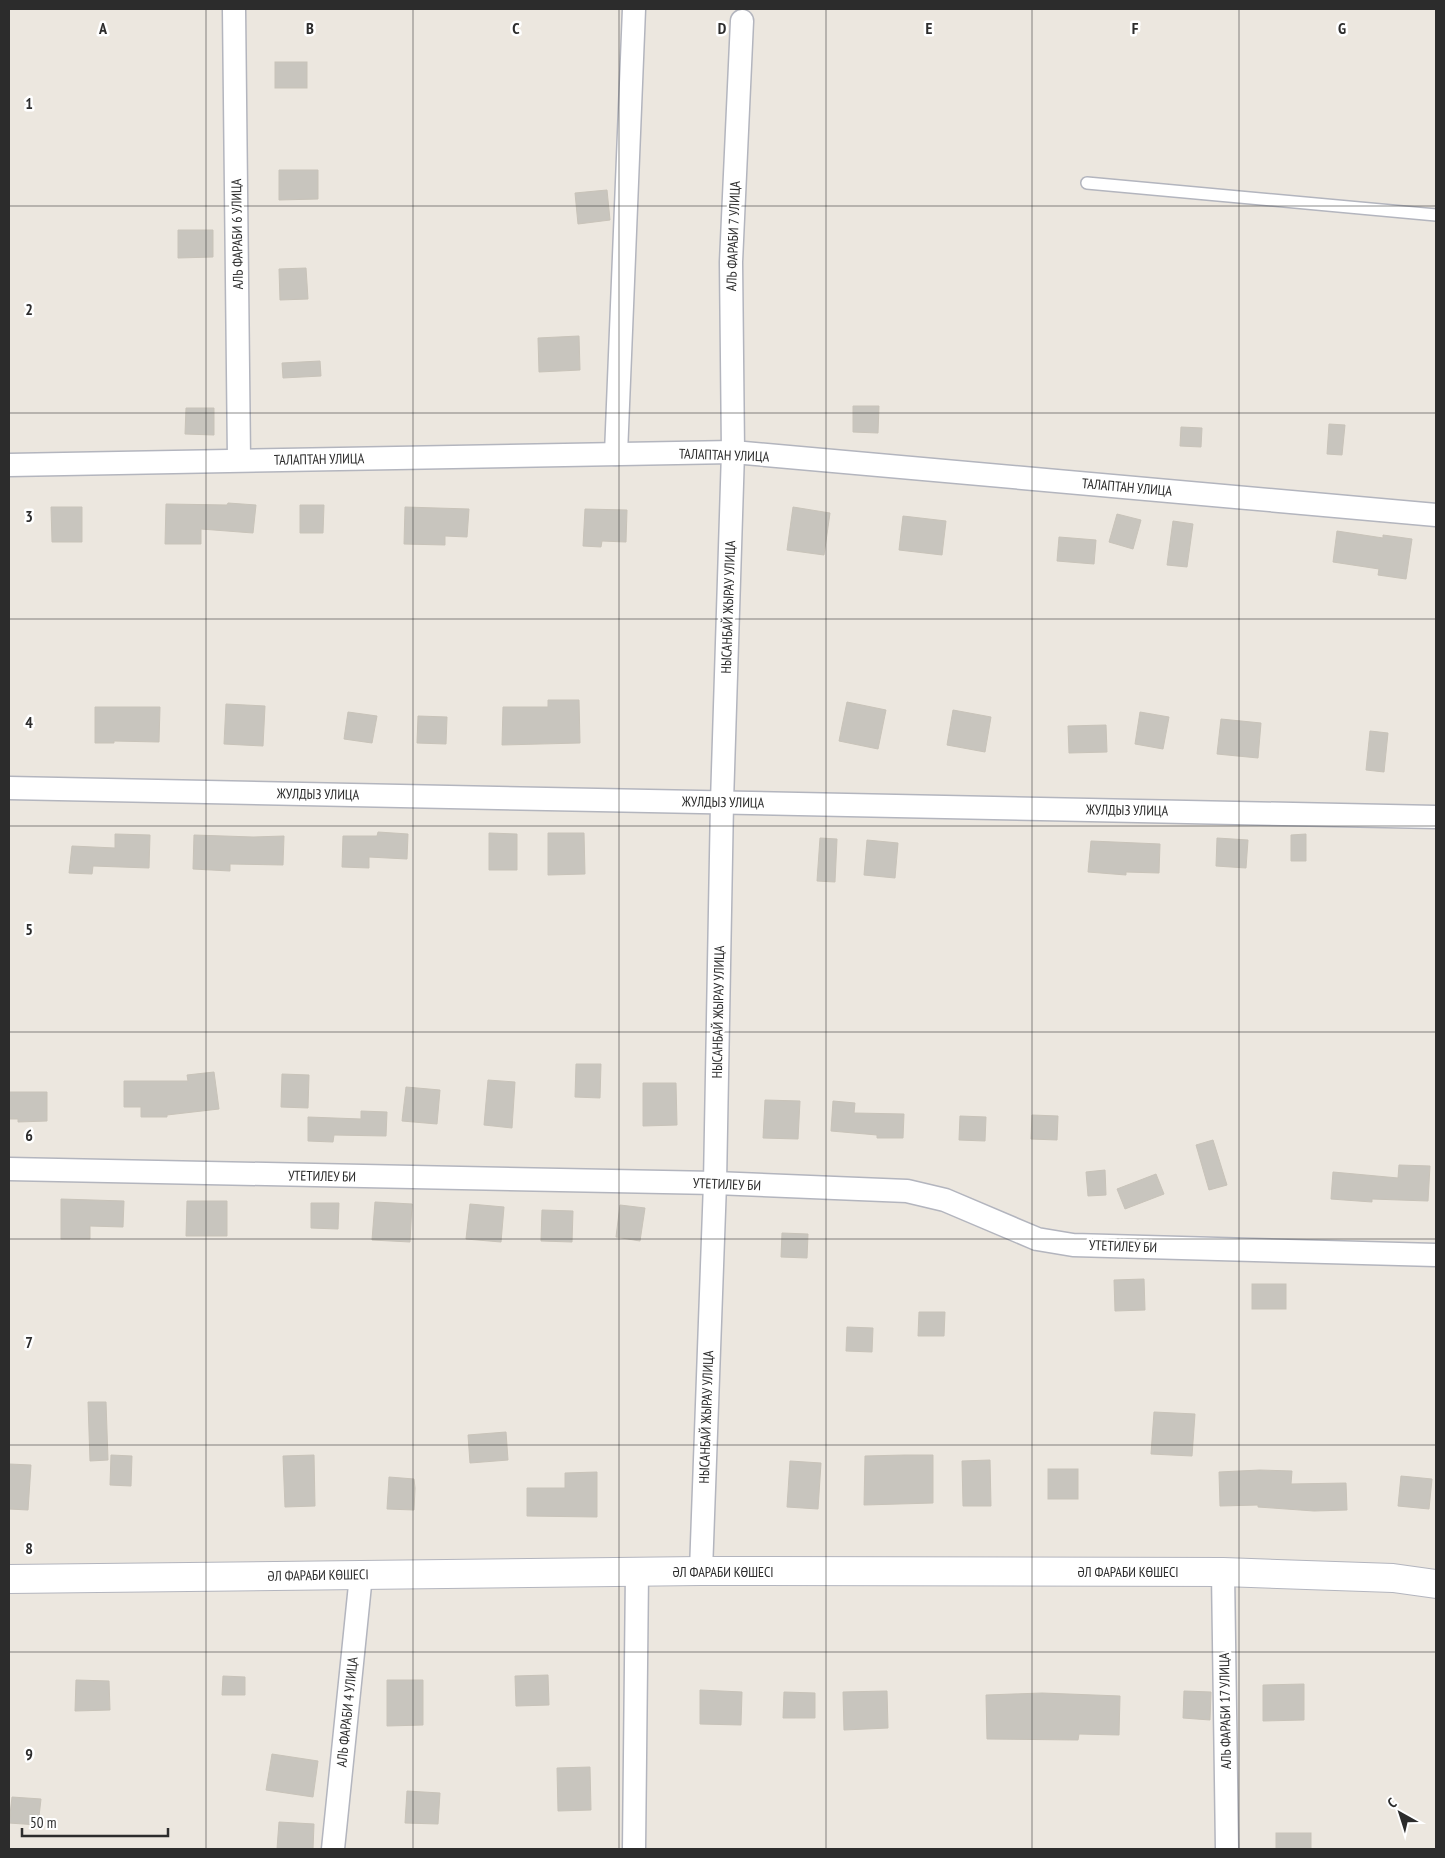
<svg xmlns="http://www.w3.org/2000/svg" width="1445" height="1858" font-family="'PT Sans Narrow',sans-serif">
<rect width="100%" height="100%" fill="#ece7df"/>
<g fill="#c8c5be" stroke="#c8c3b9">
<rect x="275" y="62" width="32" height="26"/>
<path d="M 279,170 L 318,170 L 318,199 L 279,200 Z"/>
<path d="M 607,190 L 610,220 L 578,224 L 575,193 Z"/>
<path d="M 178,230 L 213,230 L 213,257 L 178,258 Z"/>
<path d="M 306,268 L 308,299 L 280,300 L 279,269 Z"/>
<path d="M 579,336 L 580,370 L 539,372 L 538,338 Z"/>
<path d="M 320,361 L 321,376 L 283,378 L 282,363 Z"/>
<path d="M 853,406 L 879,406 L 878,433 L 853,432 Z"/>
<path d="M 186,408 L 214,408 L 214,435 L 185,434 Z"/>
<path d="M 1329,424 L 1345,425 L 1342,455 L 1327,454 Z"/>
<path d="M 1181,427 L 1202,428 L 1201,447 L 1180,446 Z"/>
<path d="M 228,503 L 256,505 L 253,533 L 201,529 L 201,544 L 165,544 L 166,504 L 227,505 Z"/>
<path d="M 300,505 L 324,505 L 323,533 L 300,533 Z"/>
<path d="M 51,507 L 82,507 L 82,542 L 52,542 Z"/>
<path d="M 405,507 L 469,509 L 467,537 L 445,536 L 445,545 L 404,544 Z"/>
<path d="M 793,507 L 830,513 L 824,555 L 787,550 Z"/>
<path d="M 585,509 L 627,510 L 626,542 L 602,541 L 601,547 L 583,546 Z"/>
<path d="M 1117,514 L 1141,520 L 1133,549 L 1109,542 Z"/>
<path d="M 903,516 L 946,521 L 942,555 L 899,550 Z"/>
<path d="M 1173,521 L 1193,524 L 1187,567 L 1167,565 Z"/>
<path d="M 1337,531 L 1383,538 L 1383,535 L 1412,539 L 1406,579 L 1378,575 L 1379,569 L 1333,562 Z"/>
<path d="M 1059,537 L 1096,540 L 1094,564 L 1057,561 Z"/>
<path d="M 548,700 L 579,700 L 580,743 L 502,745 L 503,707 L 548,707 Z"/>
<path d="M 847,702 L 886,710 L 878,749 L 839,741 Z"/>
<path d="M 226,704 L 265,706 L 263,746 L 224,744 Z"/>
<path d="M 95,707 L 160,707 L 159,742 L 114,741 L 114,743 L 95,743 Z"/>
<path d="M 953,710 L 991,717 L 985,752 L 947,745 Z"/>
<path d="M 348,712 L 377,716 L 372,743 L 344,739 Z"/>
<path d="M 1140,712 L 1169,717 L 1163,749 L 1135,744 Z"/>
<path d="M 418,716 L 447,717 L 446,744 L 417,743 Z"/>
<path d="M 1221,719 L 1261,723 L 1258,758 L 1217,754 Z"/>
<path d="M 1106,725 L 1107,752 L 1069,753 L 1068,726 Z"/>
<path d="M 1370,731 L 1388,733 L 1384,772 L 1366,770 Z"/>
<path d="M 378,832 L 408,834 L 407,859 L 369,857 L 369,868 L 342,867 L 343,836 L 377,836 Z"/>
<path d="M 489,833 L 517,834 L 517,870 L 489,870 Z"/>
<path d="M 548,833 L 584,833 L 585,874 L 548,875 Z"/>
<path d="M 115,834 L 150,835 L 149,868 L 93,866 L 92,874 L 69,873 L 72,846 L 115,848 Z"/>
<path d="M 1306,834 L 1306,861 L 1291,861 L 1291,835 Z"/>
<path d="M 194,835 L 253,837 L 284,836 L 283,865 L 230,864 L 230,871 L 193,869 Z"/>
<path d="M 820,838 L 837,839 L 835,882 L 817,881 Z"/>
<path d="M 1217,838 L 1248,840 L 1246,868 L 1216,866 Z"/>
<path d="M 867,840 L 898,843 L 895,878 L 864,875 Z"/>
<path d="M 1091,841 L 1160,844 L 1159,873 L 1126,872 L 1126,875 L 1088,872 Z"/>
<path d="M 576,1064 L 601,1064 L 600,1098 L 575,1097 Z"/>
<path d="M 214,1072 L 219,1109 L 167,1115 L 167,1117 L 141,1117 L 141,1107 L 124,1107 L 124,1081 L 188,1081 L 187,1075 Z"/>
<path d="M 282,1074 L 309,1075 L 308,1108 L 281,1107 Z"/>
<path d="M 488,1080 L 515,1082 L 512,1128 L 484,1125 Z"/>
<path d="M 643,1083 L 676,1083 L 677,1125 L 643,1126 Z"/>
<path d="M 406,1087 L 440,1090 L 437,1124 L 402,1121 Z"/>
<path d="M 9,1092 L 47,1092 L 47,1121 L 18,1122 L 18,1119 L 9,1119 Z"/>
<path d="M 765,1100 L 800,1101 L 798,1139 L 763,1138 Z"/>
<path d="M 833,1101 L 855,1103 L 854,1113 L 904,1114 L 903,1138 L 877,1138 L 877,1135 L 831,1131 Z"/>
<path d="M 361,1111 L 387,1112 L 386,1136 L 334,1135 L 333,1142 L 308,1141 L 308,1117 L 361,1119 Z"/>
<path d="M 1032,1115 L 1058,1116 L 1057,1140 L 1031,1139 Z"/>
<path d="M 960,1116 L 986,1117 L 985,1141 L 959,1140 Z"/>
<path d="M 1213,1140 L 1227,1185 L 1209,1190 L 1196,1145 Z"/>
<path d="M 1399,1165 L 1430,1166 L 1428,1201 L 1372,1199 L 1372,1202 L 1331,1199 L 1333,1172 L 1398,1178 Z"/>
<path d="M 1105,1170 L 1106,1195 L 1088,1196 L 1086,1172 Z"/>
<path d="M 1156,1174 L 1164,1194 L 1125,1209 L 1117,1189 Z"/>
<path d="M 61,1199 L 124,1201 L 123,1227 L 90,1226 L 90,1239 L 61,1239 Z"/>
<path d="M 187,1201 L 227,1201 L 227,1236 L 186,1236 Z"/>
<path d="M 375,1202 L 412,1204 L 410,1242 L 372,1240 Z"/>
<path d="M 311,1203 L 339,1203 L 338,1229 L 311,1228 Z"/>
<path d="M 470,1204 L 504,1207 L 501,1242 L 466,1239 Z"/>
<path d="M 620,1205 L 645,1208 L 640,1241 L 616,1237 Z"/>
<path d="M 542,1210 L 573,1211 L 572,1242 L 541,1241 Z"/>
<path d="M 782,1233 L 808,1234 L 807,1258 L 781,1257 Z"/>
<path d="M 1144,1279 L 1145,1310 L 1115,1311 L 1114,1280 Z"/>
<rect x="1252" y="1284" width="34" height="25"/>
<path d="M 919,1312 L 945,1312 L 944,1336 L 918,1336 Z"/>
<path d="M 847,1327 L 873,1328 L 872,1352 L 846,1351 Z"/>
<path d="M 88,1402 L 106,1402 L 108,1460 L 90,1461 Z"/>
<path d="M 1154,1412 L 1195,1414 L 1192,1456 L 1151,1454 Z"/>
<path d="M 506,1432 L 508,1460 L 470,1463 L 468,1435 Z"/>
<path d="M 111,1455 L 132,1456 L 131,1486 L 110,1485 Z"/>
<path d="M 314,1455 L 315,1506 L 285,1507 L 283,1456 Z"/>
<path d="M 905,1455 L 933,1455 L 933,1503 L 864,1505 L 865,1456 Z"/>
<path d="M 990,1460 L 991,1506 L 963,1506 L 962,1461 Z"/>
<path d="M 790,1461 L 821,1463 L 818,1509 L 787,1507 Z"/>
<path d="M 9,1464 L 31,1465 L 28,1510 L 9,1509 Z"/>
<rect x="1048" y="1469" width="30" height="30"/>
<path d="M 1260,1470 L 1292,1471 L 1291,1484 L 1346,1483 L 1347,1510 L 1314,1511 L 1258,1507 L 1258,1505 L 1220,1506 L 1219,1472 Z"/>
<path d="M 597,1472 L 597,1517 L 527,1516 L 527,1488 L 565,1488 L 565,1473 Z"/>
<path d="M 1401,1476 L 1432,1479 L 1429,1509 L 1398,1506 Z"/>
<path d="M 389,1477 L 414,1479 L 415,1488 L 414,1510 L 387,1509 Z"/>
<path d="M 548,1675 L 549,1705 L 516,1706 L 515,1676 Z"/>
<path d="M 223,1676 L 245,1677 L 245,1695 L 222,1695 Z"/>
<path d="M 76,1680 L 109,1681 L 110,1710 L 75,1711 Z"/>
<path d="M 387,1680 L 423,1680 L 423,1725 L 387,1726 Z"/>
<path d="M 1304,1684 L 1304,1720 L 1263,1721 L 1263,1685 Z"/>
<path d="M 700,1690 L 742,1692 L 741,1725 L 700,1724 Z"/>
<path d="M 887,1691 L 888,1728 L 844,1730 L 843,1692 Z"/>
<path d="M 1184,1691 L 1211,1692 L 1210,1720 L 1183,1718 Z"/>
<path d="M 784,1692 L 815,1693 L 815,1718 L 783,1718 Z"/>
<path d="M 1042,1693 L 1120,1696 L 1119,1735 L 1079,1734 L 1078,1740 L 987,1739 L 986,1695 Z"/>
<path d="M 272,1754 L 318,1761 L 313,1797 L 266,1790 Z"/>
<path d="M 590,1767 L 591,1810 L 558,1811 L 557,1768 Z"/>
<path d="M 407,1791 L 440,1793 L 438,1824 L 405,1823 Z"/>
<path d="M 12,1797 L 41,1799 L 38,1825 L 9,1823 Z"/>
<path d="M 279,1822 L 314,1824 L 313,1849 L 277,1849 Z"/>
<rect x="1276" y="1833" width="35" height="16"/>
</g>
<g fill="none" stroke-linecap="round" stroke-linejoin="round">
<defs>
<path id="lane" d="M 1087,183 L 1436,215"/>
<g id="street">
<path d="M 234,9 L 239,460"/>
<path d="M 616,454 L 634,9"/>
<path d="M 9,465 L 733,452 L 1436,515"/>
<path d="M 9,788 L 1436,817"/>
<path d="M 9,1169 L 715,1183 L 907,1191 L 945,1200 L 1037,1239 L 1073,1245 L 1436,1255"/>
<path d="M 701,1571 L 715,1183 L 722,802 L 733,452 L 731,262 L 742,21"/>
<path d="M 1223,1572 L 1227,1849"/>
<path d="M 333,1849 L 361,1575"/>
<path d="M 634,1849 L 637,1572"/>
</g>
<path id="secondary" d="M 9,1579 L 701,1571 L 1223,1572 L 1393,1578 L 1436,1584"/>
</defs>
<use href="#lane" stroke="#b3b5be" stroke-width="14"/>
<use href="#street" stroke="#b3b5be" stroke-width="25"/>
<use href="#secondary" stroke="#b3b5be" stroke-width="30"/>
<use href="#lane" stroke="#fff" stroke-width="11"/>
<use href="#street" stroke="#fff" stroke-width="22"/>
<use href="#secondary" stroke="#fff" stroke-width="28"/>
</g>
<path fill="none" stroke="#2c2c2c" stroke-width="1" stroke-opacity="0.55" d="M 206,9 L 206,1849M 413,9 L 413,1849M 619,9 L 619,1849M 826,9 L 826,1849M 1032,9 L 1032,1849M 1239,9 L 1239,1849M 9,206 L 1436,206M 9,413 L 1436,413M 9,619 L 1436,619M 9,826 L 1436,826M 9,1032 L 1436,1032M 9,1239 L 1436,1239M 9,1445 L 1436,1445M 9,1652 L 1436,1652"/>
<g text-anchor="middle" stroke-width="5" stroke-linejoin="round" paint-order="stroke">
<g font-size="14" fill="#2c2c2c" stroke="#fff">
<text transform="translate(237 234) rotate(-91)" y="5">АЛЬ ФАРАБИ 6 УЛИЦА</text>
<text transform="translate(733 236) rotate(-88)" y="5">АЛЬ ФАРАБИ 7 УЛИЦА</text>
<text transform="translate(724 455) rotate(2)" y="5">ТАЛАПТАН УЛИЦА</text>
<text transform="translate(319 459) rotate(-1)" y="5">ТАЛАПТАН УЛИЦА</text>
<text transform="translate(1127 487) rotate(5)" y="5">ТАЛАПТАН УЛИЦА</text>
<text transform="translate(728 607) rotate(-88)" y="5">НЫСАНБАЙ ЖЫРАУ УЛИЦА</text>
<text transform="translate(318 794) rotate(1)" y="5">ЖУЛДЫЗ УЛИЦА</text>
<text transform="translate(723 802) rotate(1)" y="5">ЖУЛДЫЗ УЛИЦА</text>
<text transform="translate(1127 810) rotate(1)" y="5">ЖУЛДЫЗ УЛИЦА</text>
<text transform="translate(718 1012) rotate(-89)" y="5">НЫСАНБАЙ ЖЫРАУ УЛИЦА</text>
<text transform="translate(322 1176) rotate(1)" y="5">УТЕТИЛЕУ БИ</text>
<text transform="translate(727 1184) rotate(2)" y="5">УТЕТИЛЕУ БИ</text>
<text transform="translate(1123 1246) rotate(2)" y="5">УТЕТИЛЕУ БИ</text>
<text transform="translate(706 1417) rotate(-88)" y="5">НЫСАНБАЙ ЖЫРАУ УЛИЦА</text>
<text x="723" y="1577">ӘЛ ФАРАБИ КӨШЕСІ</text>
<text x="1128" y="1577">ӘЛ ФАРАБИ КӨШЕСІ</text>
<text transform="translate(318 1575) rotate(-1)" y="5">ӘЛ ФАРАБИ КӨШЕСІ</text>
<text transform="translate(1225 1711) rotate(-91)" y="5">АЛЬ ФАРАБИ 17 УЛИЦА</text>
<text transform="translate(347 1712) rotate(-84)" y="5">АЛЬ ФАРАБИ 4 УЛИЦА</text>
</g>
</g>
<g font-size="16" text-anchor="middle" font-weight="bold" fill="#2c2c2c" stroke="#fff" stroke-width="5" stroke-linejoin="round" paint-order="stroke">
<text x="103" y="34">A</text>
<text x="310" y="34">B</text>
<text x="516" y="34">C</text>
<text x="722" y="34">D</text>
<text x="929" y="34">E</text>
<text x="1135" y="34">F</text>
<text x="1342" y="34">G</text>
<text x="29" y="109">1</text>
<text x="29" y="315">2</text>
<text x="29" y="522">3</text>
<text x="29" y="728">4</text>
<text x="29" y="935">5</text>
<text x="29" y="1141">6</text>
<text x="29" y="1348">7</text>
<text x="29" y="1554">8</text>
<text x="29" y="1760">9</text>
</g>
<rect width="1445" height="1858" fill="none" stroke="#2c2c2c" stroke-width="20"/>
<g transform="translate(1400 1813) rotate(321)" stroke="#ffffff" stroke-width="4" paint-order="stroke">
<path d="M0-4L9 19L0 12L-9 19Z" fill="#2c2c2c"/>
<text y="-8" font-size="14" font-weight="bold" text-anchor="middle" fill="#2c2c2c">С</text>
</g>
<path d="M22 1828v8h146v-8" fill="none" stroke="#2c2c2c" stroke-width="2.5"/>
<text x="30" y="1828" font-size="15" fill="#2c2c2c" stroke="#ffffff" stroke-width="4" paint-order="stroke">50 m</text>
</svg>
